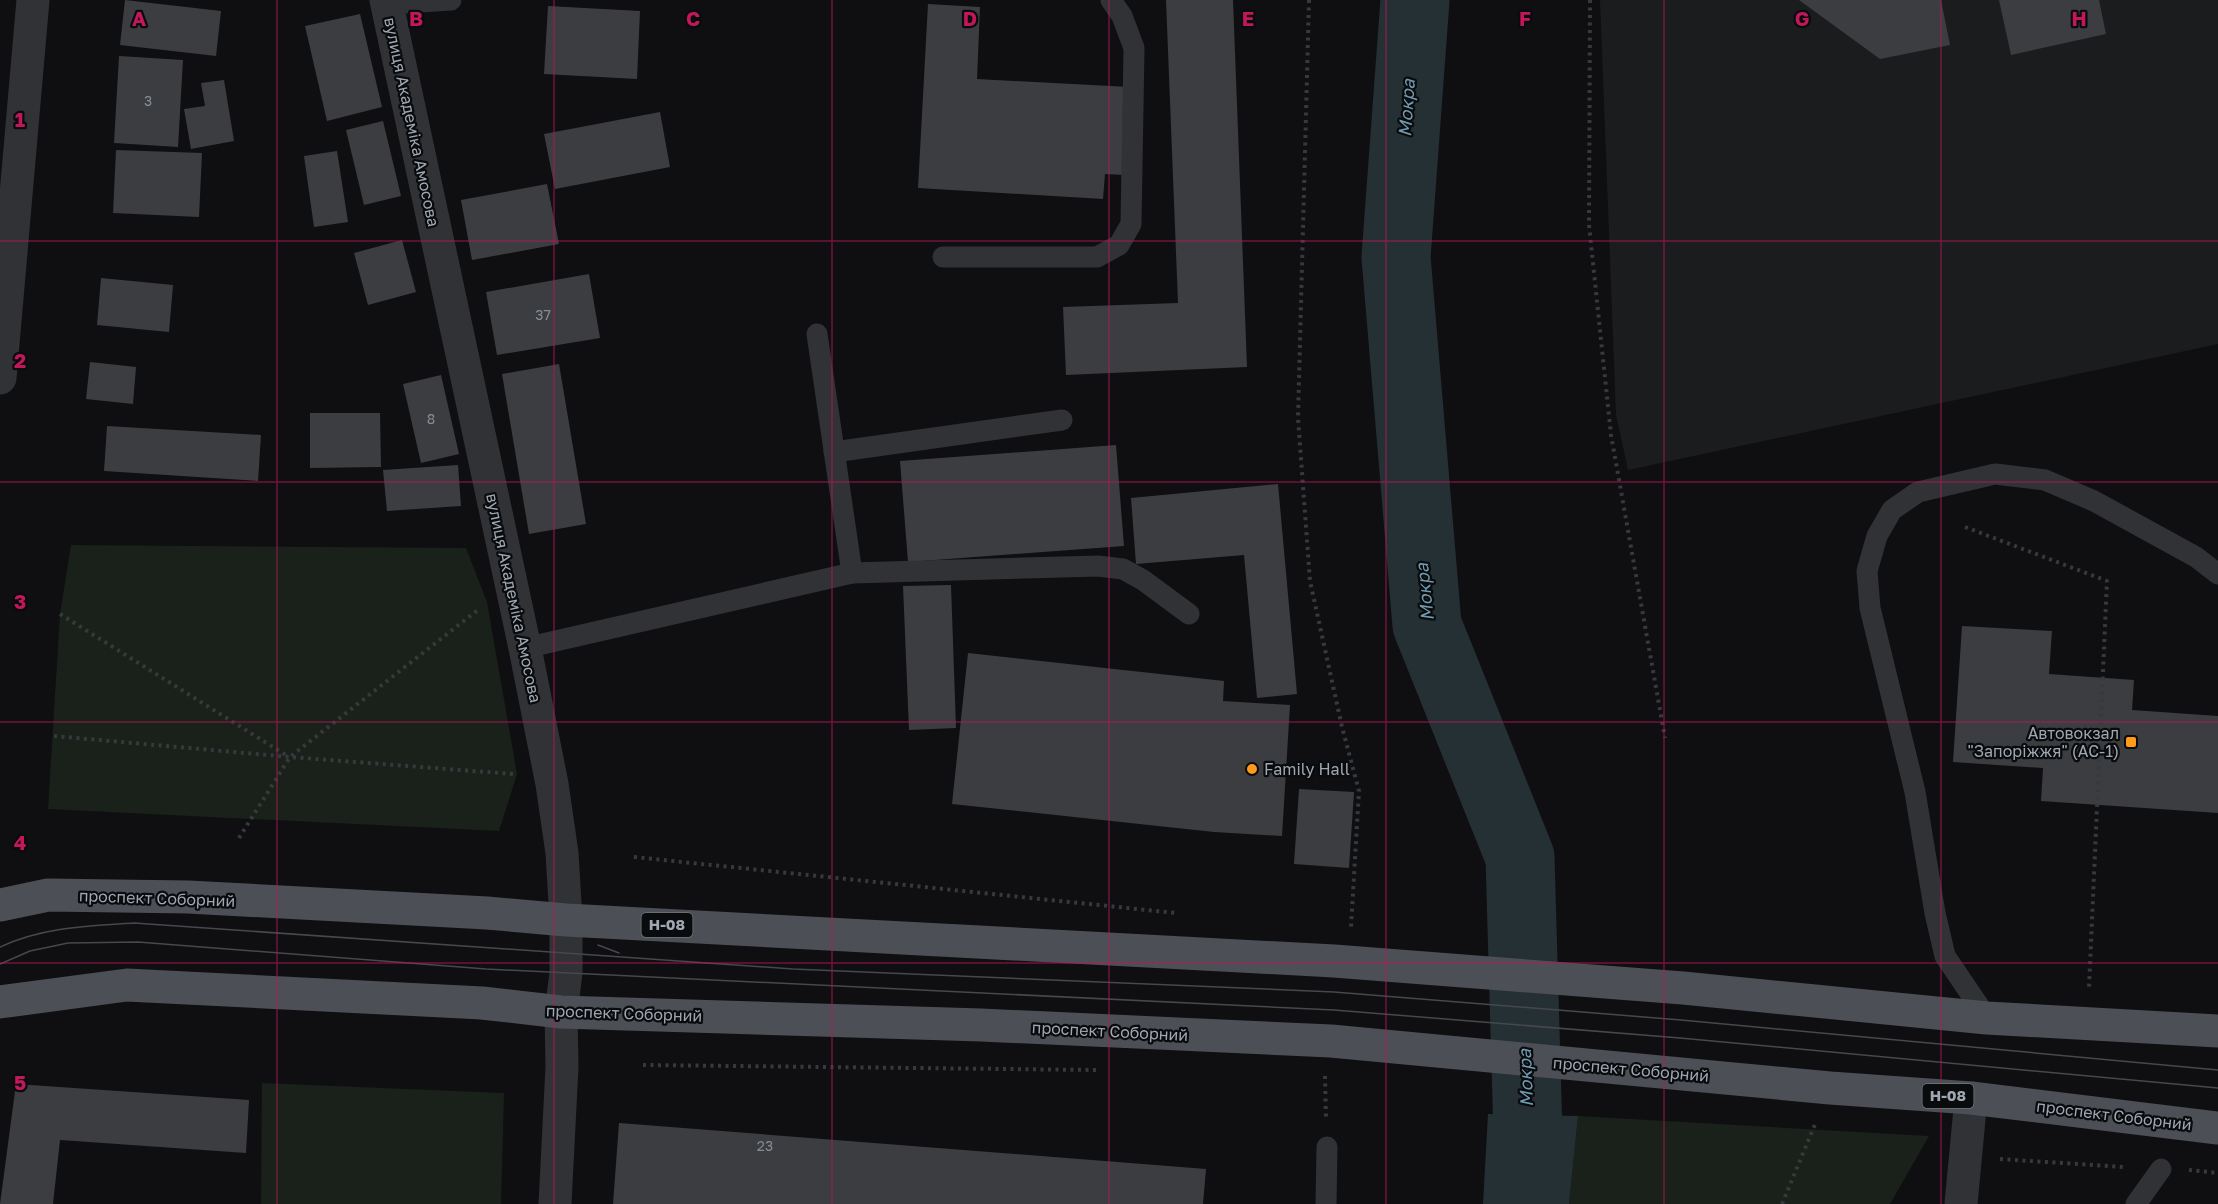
<svg xmlns="http://www.w3.org/2000/svg" width="2218" height="1204" font-family="'Golos Text',sans-serif">
<rect width="100%" height="100%" fill="#0f0f11"/>
<path fill="#1b1c1e" d="M 1600,0 L 2218,0 L 2218,344 L 1628,470 L 1616,415 Z"/>
<g fill="#19211a">
<path d="M 71,545 L 466,548 L 487,602 L 517,774 L 499,831 L 48,809 L 60,614 Z"/>
<path d="M 262,1083 L 504,1093 L 501,1204 L 261,1204 Z"/>
<path d="M 1578,1116 L 1929,1136 L 1890,1204 L 1569,1204 Z"/>
</g>
<path fill="#253035" d="M 1488,1114 L 1578,1116 L 1569,1204 L 1483,1204 Z"/>
<g fill="none" stroke-linecap="round" stroke-linejoin="round">
<path stroke="#253035" stroke-width="69" d="M 1415,0 L 1396,257 L 1427,625 L 1520,857 L 1530,1204"/>
</g>
<g fill="#3b3d41">
<path d="M 125,0 L 221,11 L 216,56 L 120,45 Z"/>
<path d="M 1166,0 L 1233,0 L 1247,367 L 1066,375 L 1063,307 L 1178,303 Z"/>
<path d="M 1799,0 L 1941,0 L 1950,45 L 1880,59 Z"/>
<path d="M 1999,0 L 2099,0 L 2106,34 L 2011,55 Z"/>
<path d="M 928,4 L 980,7 L 977,79 L 1129,87 L 1124,175 L 1105,174 L 1103,199 L 918,188 Z"/>
<path d="M 548,6 L 640,11 L 637,79 L 544,74 Z"/>
<path d="M 360,14 L 382,107 L 327,121 L 305,26 Z"/>
<path d="M 119,56 L 183,60 L 178,147 L 114,143 Z"/>
<path d="M 224,80 L 234,141 L 191,149 L 184,109 L 205,106 L 201,83 Z"/>
<path d="M 660,112 L 670,167 L 555,189 L 544,134 Z"/>
<path d="M 383,121 L 401,196 L 364,205 L 346,130 Z"/>
<path d="M 116,150 L 202,153 L 199,217 L 113,213 Z"/>
<path d="M 337,151 L 348,222 L 314,227 L 304,156 Z"/>
<path d="M 547,184 L 559,244 L 472,260 L 461,200 Z"/>
<path d="M 402,240 L 416,292 L 368,305 L 354,253 Z"/>
<path d="M 589,274 L 600,338 L 497,355 L 486,292 Z"/>
<path d="M 101,278 L 173,285 L 169,332 L 97,325 Z"/>
<path d="M 90,362 L 136,367 L 133,404 L 86,399 Z"/>
<path d="M 559,364 L 586,524 L 529,534 L 502,374 Z"/>
<path d="M 441,375 L 459,454 L 421,463 L 403,384 Z"/>
<path d="M 310,413 L 380,413 L 381,467 L 310,468 Z"/>
<path d="M 107,426 L 261,435 L 258,481 L 104,471 Z"/>
<path d="M 1116,445 L 1124,546 L 908,562 L 900,461 Z"/>
<path d="M 458,465 L 461,506 L 387,511 L 383,470 Z"/>
<path d="M 1278,484 L 1297,694 L 1257,698 L 1244,555 L 1136,564 L 1131,498 Z"/>
<path d="M 951,585 L 956,728 L 909,730 L 903,586 Z"/>
<path d="M 1962,626 L 2052,631 L 2049,674 L 2134,680 L 2132,710 L 2218,716 L 2218,813 L 2041,801 L 2043,768 L 1953,762 Z"/>
<path d="M 968,653 L 1224,681 L 1223,701 L 1290,705 L 1282,836 L 1214,832 L 952,804 Z"/>
<path d="M 1299,789 L 1354,792 L 1349,868 L 1294,864 Z"/>
<path d="M 16,1084 L 249,1100 L 246,1153 L 60,1140 L 53,1204 L 0,1204 Z"/>
<path d="M 619,1123 L 1206,1169 L 1203,1204 L 613,1204 Z"/>
</g>
<g fill="none" stroke-linecap="round" stroke-linejoin="round">
<g stroke="#36393d" stroke-width="4" stroke-dasharray="3 4.5" stroke-linecap="butt">
<path d="M 1309,0 L 1298,418 L 1310,581 L 1342,727 L 1359,791 L 1351,927"/>
<path d="M 1590,0 L 1589,225 L 1611,435 L 1665,738"/>
<path d="M 1965,527 L 2107,581 L 2089,988"/>
<path d="M 60,614 L 289,757"/>
<path d="M 54,736 L 290,757 L 513,774"/>
<path d="M 239,838 L 290,757 L 479,609"/>
<path d="M 634,857 L 1176,913"/>
<path d="M 643,1065 L 1097,1070"/>
<path d="M 1325,1076 L 1326,1119"/>
<path d="M 2000,1159 L 2124,1167"/>
<path d="M 2189,1170 L 2218,1173"/>
<path d="M 1782,1204 L 1816,1122"/>
</g>
<g stroke="#303236" stroke-width="21">
<path d="M 387,4 L 451,0"/>
<path d="M 943,257 L 1097,257 L 1119,245 L 1131,224 L 1134,48 L 1122,16 L 1111,0"/>
<path d="M 834,452 L 1062,420"/>
<path d="M 852,573 L 1098,566 L 1123,569 L 1143,580 L 1189,614"/>
<path d="M 525,648 L 852,573 L 817,334"/>
<path d="M 1987,1018 L 1945,956 L 1935,913 L 1915,792 L 1870,608 L 1867,571 L 1877,536 L 1892,510 L 1918,492 L 1995,474 L 2045,480 L 2094,501 L 2196,557 L 2218,574"/>
<path d="M 1326,1204 L 1327,1147"/>
<path d="M 2136,1204 L 2161,1169"/>
</g>
<g stroke="#303236" stroke-width="33">
<path d="M 386,0 L 525,648 L 552,784 L 562,853 L 566,920 L 566,973 L 561,1012 L 562,1067 L 555,1204"/>
<path d="M 1961,1204 L 1971,1098"/>
</g>
<path stroke="#303236" stroke-width="33" d="M 0,378 L 33,0"/>
<g stroke="#4c4f56" stroke-width="33">
<path d="M 0,905 L 48,895 L 188,897 L 487,913 L 566,920 L 1334,961 L 1683,988 L 1987,1018 L 2218,1031"/>
<path d="M 0,1002 L 127,985 L 482,1003 L 561,1012 L 981,1025 L 1331,1041 L 1830,1088 L 1971,1098 L 2218,1128"/>
</g>
<g stroke="#45484d" stroke-width="1.5">
<path d="M 598,945 L 619,953"/>
<path d="M 0,947 C 43,927 88,926 134,923 L 793,969 L 1334,992 L 1681,1020 L 2218,1070"/>
<path d="M 0,964 L 30,951 L 68,943 L 138,942 L 486,969 L 1334,1010 L 1680,1038 L 2218,1088"/>
</g>
</g>
<path fill="none" stroke="#c2185b" stroke-width="1.5" stroke-opacity="0.55" d="M 277,0 L 277,1204M 554,0 L 554,1204M 832,0 L 832,1204M 1109,0 L 1109,1204M 1386,0 L 1386,1204M 1664,0 L 1664,1204M 1941,0 L 1941,1204M 0,241 L 2218,241M 0,482 L 2218,482M 0,722 L 2218,722M 0,963 L 2218,963"/>
<g fill="#ff9b19" stroke="#0a0b0c" stroke-width="2">
<rect x="2125" y="736" width="12" height="12" rx="3"/>
<circle cx="1252" cy="769" r="6"/>
</g>
<g text-anchor="middle" stroke-width="4.5" stroke-linejoin="round" paint-order="stroke">
<g font-size="14" fill="#868c96">
<text x="148" y="106">3</text>
<text x="543" y="320">37</text>
<text x="431" y="424">8</text>
<text x="765" y="1151">23</text>
</g>
<g fill="#0a0b0c" stroke="#727881" stroke-width="1.5">
<rect x="641.5" y="913" width="51" height="24" rx="4.5"/>
<rect x="1922.5" y="1084" width="51" height="24" rx="4.5"/>
</g>
<g font-size="15" font-weight="bold" fill="#9fa7b3">
<text x="667" y="930">Н-08</text>
<text x="1948" y="1101">Н-08</text>
</g>
<g font-size="16" fill="#9fa7b3" stroke="#0a0b0c">
<text transform="translate(412 122) rotate(78)" y="6">вулиця Академіка Амосова</text>
<text transform="translate(514 598) rotate(78)" y="6">вулиця Академіка Амосова</text>
<text transform="translate(157 898) rotate(2)" y="6">проспект Соборний</text>
<text transform="translate(624 1013) rotate(2)" y="6">проспект Соборний</text>
<text transform="translate(1110 1031) rotate(3)" y="6">проспект Соборний</text>
<text transform="translate(1631 1069) rotate(5)" y="6">проспект Соборний</text>
<text transform="translate(2114 1115) rotate(7)" y="6">проспект Соборний</text>
</g>
<g font-size="16" fill="#9fa7b3" stroke="#0a0b0c" text-anchor="end">
<text x="2119" y="739">Автовокзал<tspan x="2119" dy="18">"Запоріжжя" (АС-1)</tspan></text>
<text x="1264" y="775" text-anchor="start">Family Hall</text>
</g>
<g font-size="18" font-style="italic" fill="#719bb3" stroke="#0a0b0c">
<text transform="translate(1407 108) rotate(-86)" y="6">Мокра</text>
<text transform="translate(1425 592) rotate(-96)" y="6">Мокра</text>
<text transform="translate(1526 1078) rotate(-92)" y="6">Мокра</text>
</g>
</g>
<g font-size="20" text-anchor="middle" font-weight="bold" fill="#c2185b" stroke="#0a0b0c" stroke-width="4.5" stroke-linejoin="round" paint-order="stroke">
<text x="139" y="26">A</text>
<text x="416" y="26">B</text>
<text x="693" y="26">C</text>
<text x="970" y="26">D</text>
<text x="1248" y="26">E</text>
<text x="1525" y="26">F</text>
<text x="1802" y="26">G</text>
<text x="2079" y="26">H</text>
<text x="20" y="127">1</text>
<text x="20" y="368">2</text>
<text x="20" y="609">3</text>
<text x="20" y="850">4</text>
<text x="20" y="1090">5</text>
</g>
</svg>
